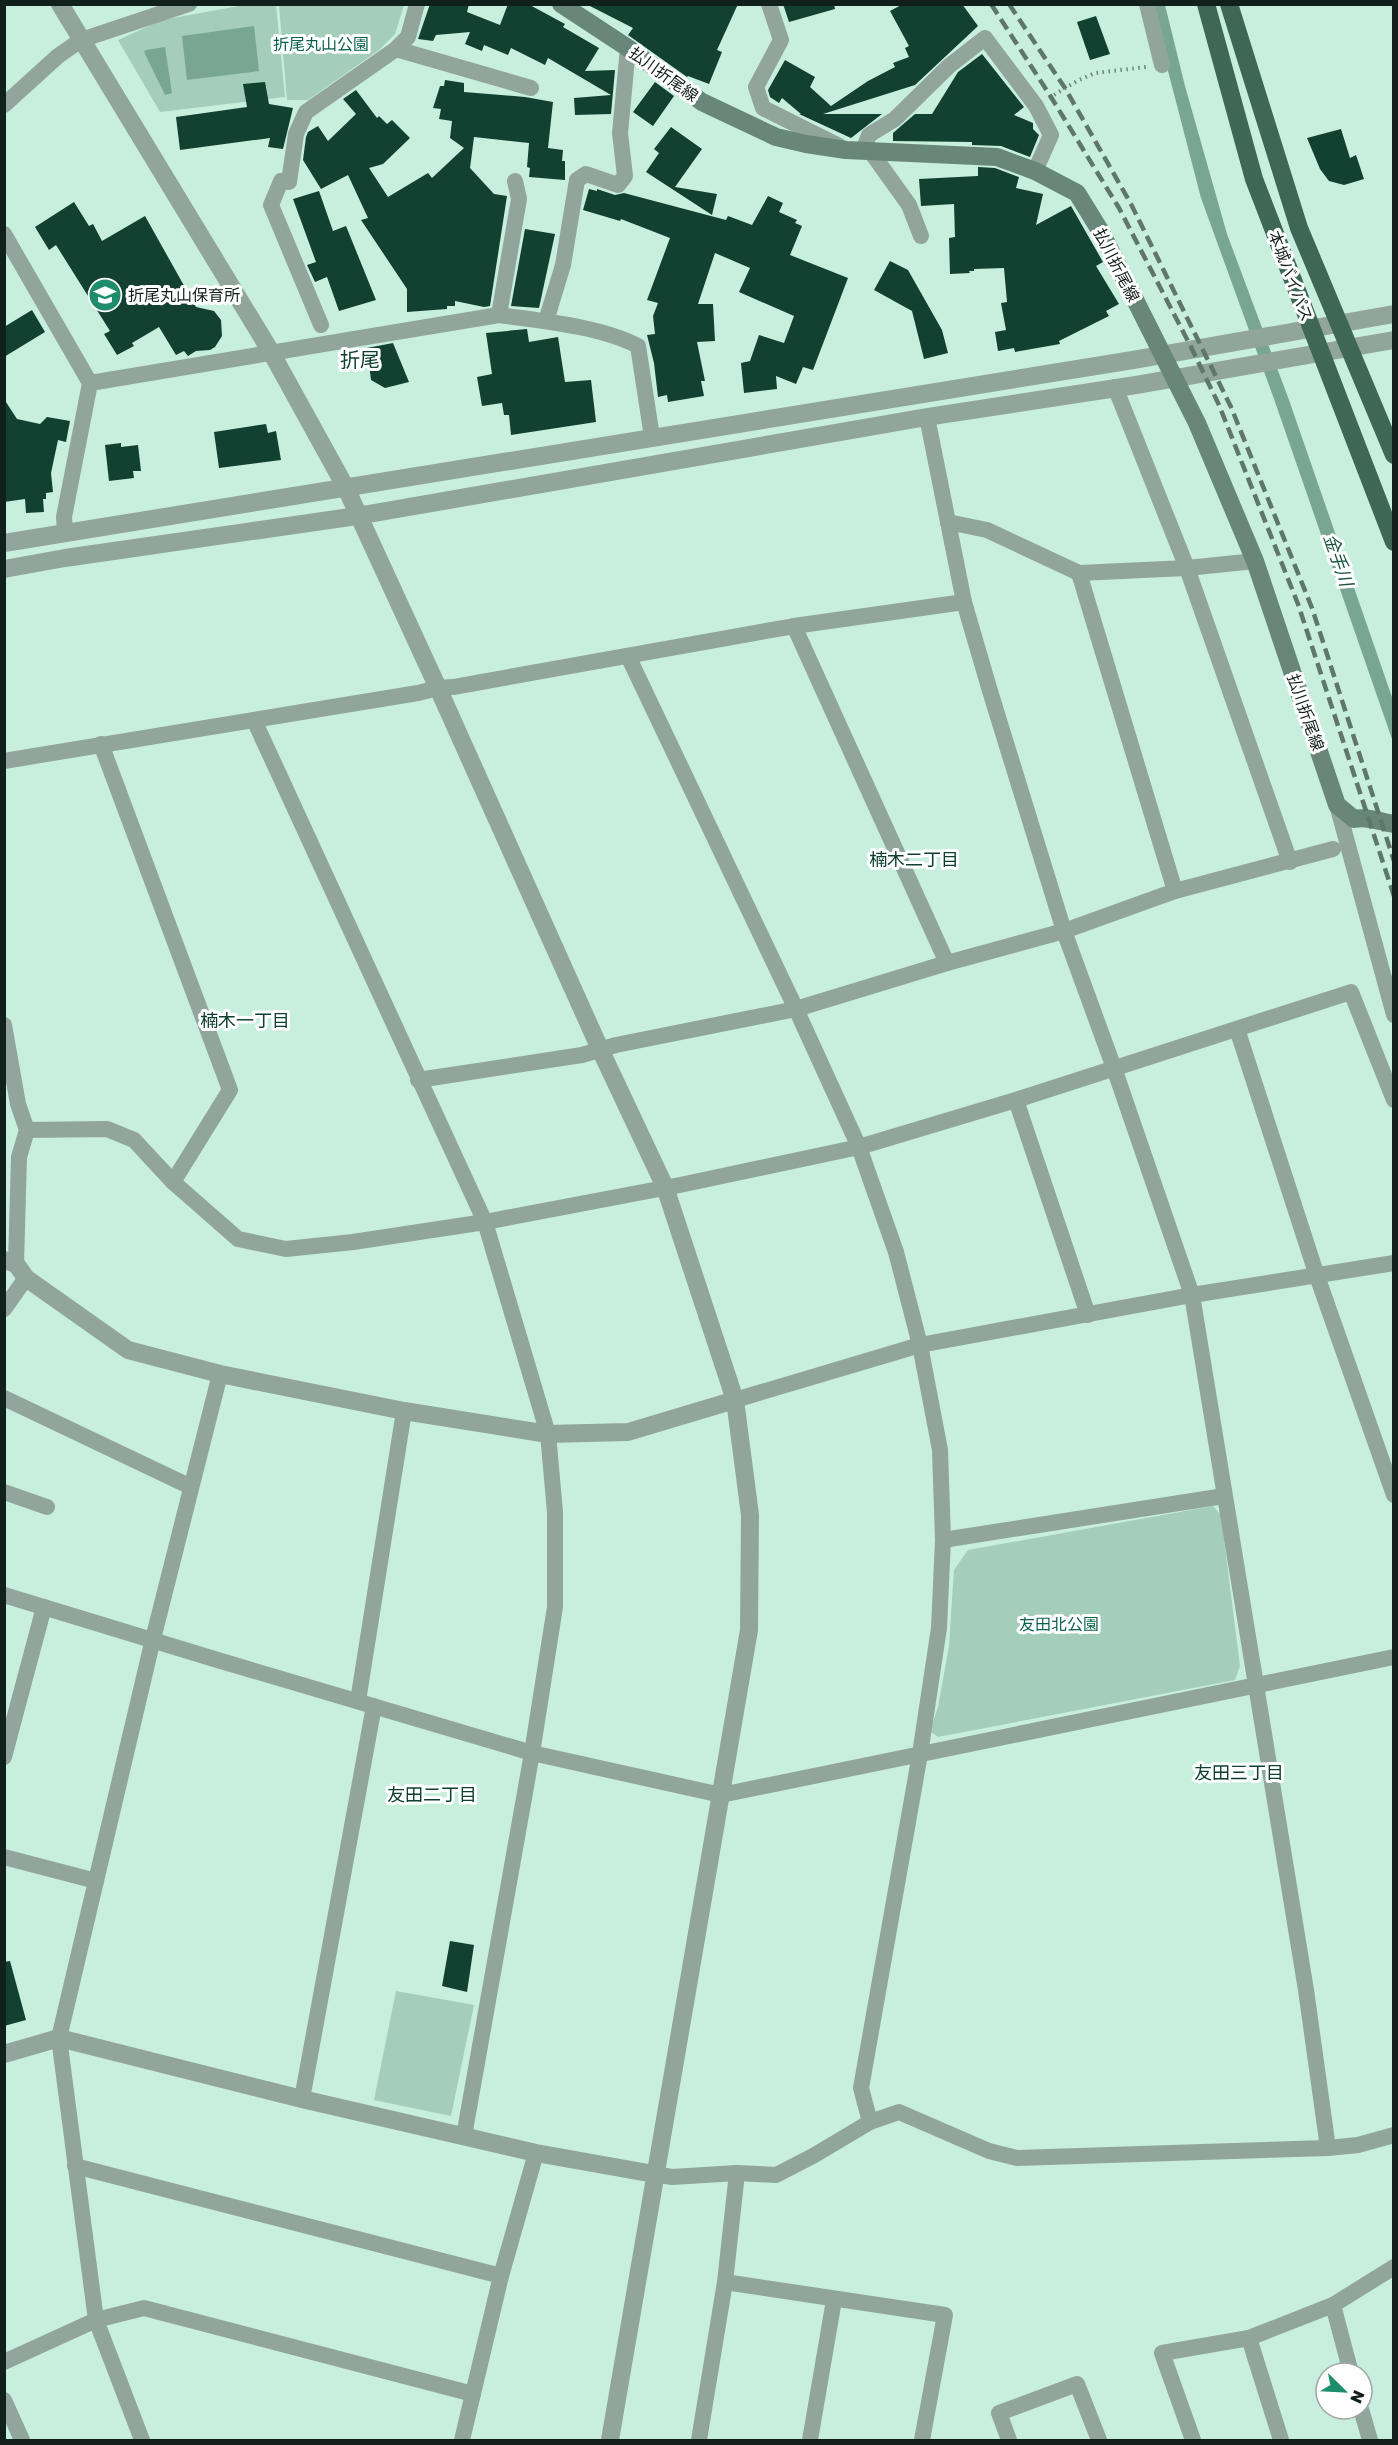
<svg xmlns="http://www.w3.org/2000/svg" width="1398" height="2445" font-family="'Golos Text','Noto Sans JP',sans-serif">
<rect width="100%" height="100%" fill="#c8eede"/>
<g fill="#a4cdbc">
<path d="M 244,5 L 276,5 L 285,97 L 160,112 L 118,40 L 162,20 Z"/>
<path d="M 279,5 L 404,4 L 404,5 L 395,34 L 379,50 L 308,100 L 287,100 Z"/>
<path d="M 1213,1506 L 1221,1515 L 1240,1666 L 1235,1680 L 938,1737 L 930,1731 L 938,1707 L 949,1646 L 954,1570 L 968,1550 Z"/>
<path d="M 396,1991 L 474,2005 L 451,2116 L 374,2100 Z"/>
</g>
<g fill="#79a694">
<path d="M 1154,5 L 1165,5 L 1185,86 L 1227,234 L 1289,400 L 1393,700 L 1393,742 L 1274,399 L 1201,198 L 1168,71 Z"/>
<path d="M 254,26 L 259,71 L 187,80 L 182,36 Z"/>
<path d="M 165,47 L 172,93 L 165,95 L 144,52 L 146,50 Z"/>
</g>
<g fill="#124031">
<path d="M 430,4 L 469,4 L 467,12 L 500,25 L 508,4 L 528,4 L 565,24 L 563,27 L 599,48 L 585,71 L 615,70 L 611,114 L 575,115 L 574,98 L 611,95 L 548,58 L 545,65 L 511,48 L 508,55 L 484,45 L 482,51 L 465,44 L 470,32 L 436,35 L 433,41 L 418,39 Z"/>
<path d="M 586,4 L 738,4 L 717,50 L 722,52 L 709,84 L 688,76 L 687,77 L 628,35 L 633,28 Z"/>
<path d="M 783,4 L 834,4 L 835,9 L 789,22 Z"/>
<path d="M 903,4 L 962,4 L 978,26 L 915,85 L 823,114 L 882,114 L 851,138 L 799,114 L 801,114 L 782,98 L 779,103 L 770,97 L 768,90 L 785,60 L 815,77 L 810,87 L 831,106 L 868,81 L 895,67 L 893,63 L 909,57 L 905,48 L 909,46 L 890,11 Z"/>
<path d="M 1096,16 L 1110,54 L 1090,60 L 1077,22 Z"/>
<path d="M 982,54 L 1024,107 L 1014,115 L 1033,123 L 1033,129 L 1039,135 L 1030,157 L 1001,146 L 972,145 L 972,142 L 893,141 L 893,133 L 915,114 L 932,114 L 958,72 Z"/>
<path d="M 445,80 L 464,83 L 464,92 L 525,97 L 553,102 L 548,148 L 563,150 L 562,161 L 565,161 L 565,180 L 529,177 L 530,168 L 527,167 L 529,143 L 474,137 L 470,168 L 494,194 L 507,196 L 490,306 L 484,307 L 455,301 L 455,306 L 447,306 L 447,309 L 407,312 L 407,289 L 361,220 L 368,218 L 348,175 L 321,189 L 303,160 L 306,137 L 308,132 L 318,126 L 328,141 L 356,114 L 343,99 L 356,90 L 377,118 L 379,116 L 387,124 L 392,120 L 410,138 L 383,164 L 369,168 L 388,197 L 428,173 L 432,178 L 464,148 L 450,138 L 452,121 L 439,119 L 441,109 L 433,108 L 440,86 L 444,86 Z"/>
<path d="M 265,82 L 269,104 L 293,108 L 283,149 L 268,147 L 270,138 L 180,150 L 176,117 L 247,107 L 243,84 Z"/>
<path d="M 655,82 L 674,96 L 653,126 L 633,112 Z"/>
<path d="M 671,127 L 702,149 L 675,187 L 717,194 L 712,215 L 646,172 L 659,153 L 654,149 Z"/>
<path d="M 1341,129 L 1350,158 L 1356,155 L 1364,179 L 1344,185 L 1329,181 L 1320,169 L 1307,138 Z"/>
<path d="M 978,167 L 995,168 L 1019,177 L 1016,188 L 1043,194 L 1036,225 L 1071,206 L 1103,262 L 1096,266 L 1119,304 L 1106,311 L 1109,316 L 1059,341 L 1060,344 L 1015,352 L 1014,348 L 998,351 L 995,332 L 1006,330 L 1001,303 L 1007,302 L 1004,268 L 974,269 L 974,271 L 969,271 L 970,273 L 950,274 L 949,238 L 955,237 L 954,204 L 921,206 L 919,179 L 978,176 Z"/>
<path d="M 589,189 L 597,191 L 597,189 L 615,195 L 624,193 L 726,220 L 728,216 L 752,225 L 768,196 L 783,203 L 779,212 L 797,220 L 795,223 L 802,226 L 790,255 L 848,278 L 813,370 L 803,367 L 796,384 L 776,376 L 777,389 L 744,393 L 741,363 L 750,361 L 759,335 L 784,343 L 794,316 L 739,292 L 750,268 L 715,253 L 698,304 L 713,304 L 715,341 L 697,342 L 705,381 L 701,381 L 704,396 L 668,402 L 667,395 L 658,397 L 654,363 L 647,335 L 655,334 L 653,316 L 658,303 L 647,300 L 670,238 L 621,219 L 620,221 L 583,210 Z"/>
<path d="M 319,191 L 333,231 L 346,226 L 376,300 L 339,311 L 327,277 L 315,282 L 307,265 L 316,262 L 293,199 Z"/>
<path d="M 74,202 L 89,226 L 93,224 L 102,241 L 145,216 L 196,307 L 214,311 L 221,320 L 222,336 L 215,347 L 210,350 L 196,351 L 188,356 L 184,351 L 176,355 L 159,327 L 132,343 L 134,346 L 117,355 L 104,334 L 110,331 L 56,245 L 49,250 L 35,227 Z"/>
<path d="M 525,229 L 555,234 L 539,308 L 511,306 Z"/>
<path d="M 890,261 L 908,270 L 942,330 L 948,353 L 924,359 L 912,311 L 874,290 Z"/>
<path d="M 32,310 L 45,332 L 4,357 L 4,327 Z"/>
<path d="M 527,329 L 529,342 L 558,337 L 565,382 L 591,380 L 596,422 L 511,435 L 509,415 L 504,415 L 502,403 L 482,406 L 477,377 L 492,374 L 486,333 Z"/>
<path d="M 393,343 L 409,382 L 385,388 L 371,380 L 367,348 Z"/>
<path d="M 4,399 L 17,419 L 40,424 L 47,417 L 70,421 L 66,442 L 58,440 L 51,473 L 53,492 L 46,493 L 46,499 L 43,499 L 44,512 L 26,513 L 25,499 L 4,502 Z"/>
<path d="M 266,424 L 268,433 L 276,431 L 281,460 L 219,468 L 214,432 Z"/>
<path d="M 121,443 L 121,447 L 138,445 L 141,471 L 133,471 L 134,478 L 109,481 L 105,445 Z"/>
<path d="M 450,1941 L 474,1945 L 467,1992 L 442,1986 Z"/>
<path d="M 10,1961 L 26,2020 L 4,2026 L 4,1962 Z"/>
</g>
<g fill="none" stroke-linecap="round" stroke-linejoin="round">
<path stroke="#6b857b" stroke-width="4" stroke-dasharray="1.5 4.5" stroke-linecap="butt" d="M 1049,98 L 1077,81 L 1095,73 L 1146,67"/>
<g stroke="#91a59d" stroke-width="16">
<path d="M 769,4 L 781,40 L 756,87 L 763,108 L 839,146"/>
<path d="M 1147,4 L 1162,65"/>
<path d="M 396,49 L 531,88"/>
<path d="M 4,105 L 58,56 L 81,40 L 189,4"/>
<path d="M 863,151 L 869,135 L 895,119 L 949,66 L 985,38 L 1036,106 L 1051,135 L 1035,171"/>
<path d="M 871,152 L 909,205 L 921,236"/>
<path d="M 4,234 L 90,383 L 64,517 L 65,532"/>
<path d="M 499,315 L 519,199 L 515,181"/>
<path d="M 546,321 L 563,265 L 577,180 L 586,174 L 618,185 L 625,176 L 620,133 L 628,48"/>
<path d="M 321,325 L 271,205 L 281,181 L 289,182 L 296,134 L 306,112 L 396,49 L 408,37 L 417,4"/>
<path d="M 90,383 L 499,315 C 541,321 600,326 638,346 L 652,437"/>
<path d="M 1115,387 L 1187,568 L 1290,862"/>
<path d="M 927,417 L 964,602 L 990,691 L 1064,931 L 1114,1068 L 1192,1295 L 1306,1990 L 1328,2148"/>
<path d="M 948,522 L 987,530 L 1079,573 L 1187,568 L 1255,561"/>
<path d="M 1079,573 L 1175,891"/>
<path d="M 794,626 L 947,963"/>
<path d="M 628,656 L 796,1009 L 859,1147 L 896,1252 L 920,1345 L 940,1450 L 943,1540 L 939,1628 L 920,1754 L 861,2088 L 870,2122"/>
<path d="M 254,720 L 485,1222 L 548,1434 L 555,1512 L 555,1607 L 532,1753 L 464,2136"/>
<path d="M 101,744 L 230,1090 L 173,1182"/>
<path d="M 4,761 L 418,693 L 438,688 L 453,687 L 794,626 L 964,602"/>
<path d="M 1337,805 L 1394,1015"/>
<path d="M 4,1025 L 18,1104 L 27,1130 L 19,1157 L 16,1264"/>
<path d="M 1237,1029 L 1317,1276 L 1394,1495"/>
<path d="M 418,1080 L 582,1055 L 616,1045 L 796,1009 L 947,963 L 1064,931 L 1175,891 L 1333,849"/>
<path d="M 1016,1100 L 1088,1315"/>
<path d="M 27,1130 L 107,1129 L 134,1140 L 173,1182 L 238,1239 L 286,1249 L 353,1242 L 485,1222 L 680,1185 L 859,1147 L 1016,1100 L 1351,992 L 1394,1100"/>
<path d="M 4,1309 L 26,1278"/>
<path d="M 4,1398 L 191,1487"/>
<path d="M 735,1400 L 920,1345 L 1192,1295 L 1394,1263"/>
<path d="M 4,1492 L 47,1507"/>
<path d="M 943,1540 L 1224,1496"/>
<path d="M 4,1595 L 211,1658 L 532,1753 L 721,1795 L 1394,1657"/>
<path d="M 358,1701 L 404,1411"/>
<path d="M 4,1757 L 44,1607"/>
<path d="M 4,1857 L 96,1881"/>
<path d="M 302,2099 L 374,1706"/>
<path d="M 75,2166 L 501,2276"/>
<path d="M 737,2173 L 725,2282 L 945,2315 L 922,2440"/>
<path d="M 654,2174 L 672,2177 L 737,2173 L 776,2175 L 813,2156 L 870,2122 L 899,2112 L 989,2151 L 1017,2158 L 1328,2148 L 1358,2145 L 1394,2135"/>
<path d="M 1333,2305 L 1351,2373"/>
<path d="M 1249,2338 L 1281,2440"/>
<path d="M 4,2362 L 96,2320 L 144,2308 L 473,2394"/>
<path d="M 4,2400 L 22,2440"/>
<path d="M 1361,2409 L 1370,2440"/>
<path d="M 142,2440 L 96,2320 L 59,2038 L 153,1639 L 220,1374"/>
<path d="M 462,2440 L 501,2276 L 536,2153"/>
<path d="M 699,2440 L 725,2282"/>
<path d="M 810,2440 L 834,2300"/>
<path d="M 1009,2440 L 999,2413 L 1077,2384 L 1099,2440"/>
<path d="M 1193,2440 L 1162,2353 L 1249,2338 L 1333,2305 L 1394,2267"/>
</g>
<g stroke="#91a59d" stroke-width="18">
<path d="M 60,4 L 271,352 L 346,488 L 438,688 L 600,1049 L 665,1187 L 735,1400 L 750,1515 L 749,1630 L 610,2440"/>
<path d="M 4,543 L 1133,360 L 1394,314"/>
<path d="M 4,569 L 65,558 L 357,516 L 927,417 L 1136,385 L 1394,340"/>
<path d="M 4,1260 L 16,1264 L 26,1278 L 128,1350 L 220,1374 L 404,1411 L 548,1434 L 628,1432 L 735,1400"/>
<path d="M 4,2054 L 59,2038 L 302,2099 L 536,2153 L 654,2174"/>
</g>
<path stroke="#69867a" stroke-width="18" d="M 561,4 L 628,48 L 702,102 L 776,137 L 806,144 L 846,150 L 997,157 L 1035,171 L 1077,193 L 1101,232 L 1197,423 L 1255,561 L 1337,805 L 1354,819 C 1368,816 1379,822 1394,824"/>
<g stroke="#3f6758" stroke-width="18">
<path d="M 1206,4 L 1254,179 L 1394,542"/>
<path d="M 1229,4 L 1299,228 L 1394,455"/>
</g>
<g stroke="#5e766c" stroke-width="4.5" stroke-dasharray="12 6" stroke-linecap="butt">
<path d="M 991,4 L 1051,97 L 1119,208 L 1190,345 L 1219,405 L 1298,604 L 1394,896"/>
<path d="M 1009,4 L 1065,88 L 1131,204 L 1231,407 L 1312,608 L 1394,861"/>
</g>
</g>
<defs>
<symbol id="school-disc" viewBox="-11 -11 22 22"><circle r="9.5" fill="#1e8d6c" stroke="#fff"/><path d="M0-5L7-2L0 1L-7-2ZM-4 1L0 2.5L4 1V4Q0 6-4 4Z" fill="#fff"/></symbol>
</defs>
<g fill-rule="evenodd">
<use href="#school-disc" x="86" y="276" width="38" height="38"/>
</g>
<g text-anchor="middle" stroke-width="6" stroke-linejoin="round" paint-order="stroke">
<g font-size="16" fill="#0b624a" stroke="#fff">
<text x="321" y="50">折尾丸山公園</text>
<text x="1059" y="1630">友田北公園</text>
</g>
<g font-size="16" fill="#12201b" stroke="#fff">
<text transform="translate(664 74) rotate(36)" y="6">払川折尾線</text>
<text transform="translate(1117 265) rotate(63)" y="6">払川折尾線</text>
<text transform="translate(1291 276) rotate(69)" y="6">本城バイパス</text>
<text transform="translate(1306 712) rotate(71)" y="6">払川折尾線</text>
</g>
<g font-size="16" fill="#12201b" stroke="#fff" text-anchor="start">
<text x="128" y="301">折尾丸山保育所</text>
</g>
<g font-size="18" font-style="italic" fill="#185340" stroke="#fff">
<text transform="translate(1338 560) rotate(71)" y="6">金手川</text>
</g>
<g font-size="18" fill="#0d4030" stroke="#fff">
<text x="914" y="866">楠木二丁目</text>
<text x="245" y="1027">楠木一丁目</text>
<text x="1239" y="1779">友田三丁目</text>
<text x="432" y="1801">友田二丁目</text>
</g>
<g font-size="20" fill="#0d4030" stroke="#fff">
<text x="360" y="367">折尾</text>
</g>
</g>
<rect width="1398" height="2445" fill="none" stroke="#12201b" stroke-width="12"/>
<g transform="translate(1344 2391) rotate(114)"><circle r="28" fill="#ffffff" stroke="#a0a6a4" stroke-width="1.5"/>
<path d="M0-4.5L10 22L0 15L-10 22Z" fill="#1e8d6c"/>
<text y="-9" font-size="16" font-weight="bold" text-anchor="middle" fill="#12201b">N</text>
</g>
</svg>
